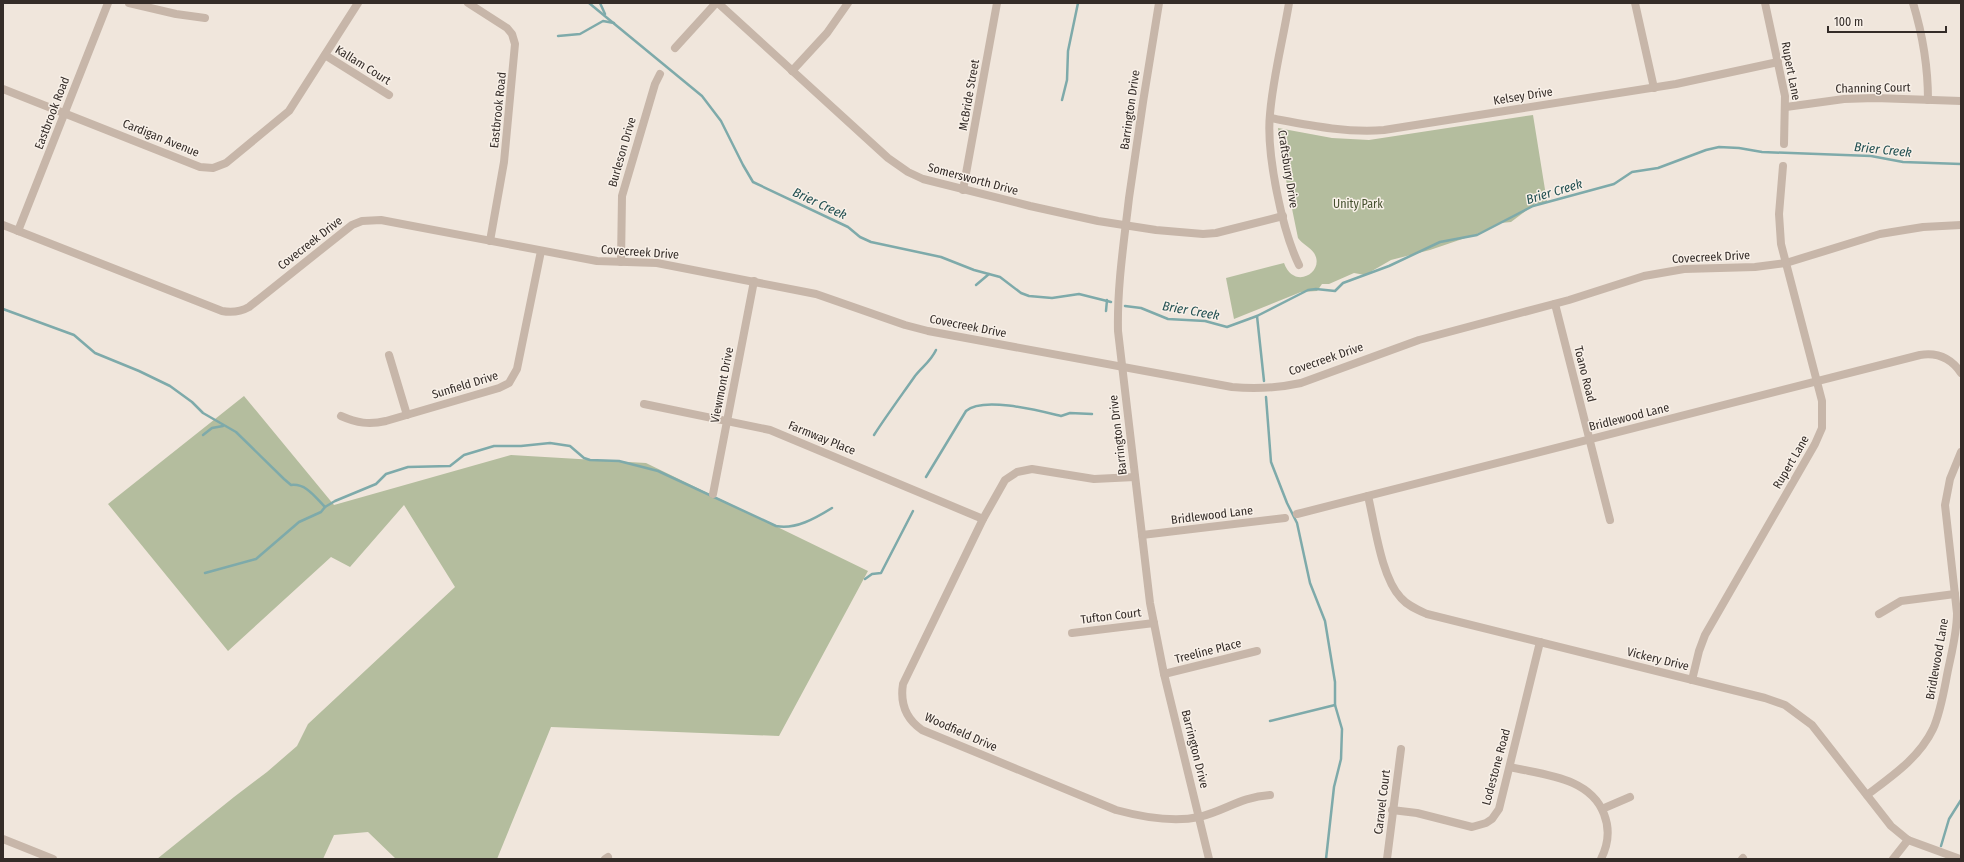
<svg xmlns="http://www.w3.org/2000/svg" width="1964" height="862" font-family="'Fira Sans Condensed',sans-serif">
<rect width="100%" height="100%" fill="#f0e6dc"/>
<g fill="#b4bd9e">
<path d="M 1533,115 L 1547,202 L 1535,204 L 1511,222 L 1501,223 L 1477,234 L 1430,250 L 1391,260 L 1365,275 L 1354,273 L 1329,284 L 1322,284 L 1317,291 L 1301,292 L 1234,319 L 1226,278 L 1284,263 C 1294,291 1326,272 1314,253 C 1310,247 1302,244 1298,238 L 1281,155 L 1278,128 L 1332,138 L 1369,140 Z"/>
<path d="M 244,396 L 334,505 L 511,455 L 646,463 L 868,571 L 779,736 L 551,727 L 497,859 L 396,859 L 368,832 L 334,835 L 323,859 L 157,859 L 234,797 L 267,772 L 297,746 L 308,724 L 455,587 L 404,505 L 350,567 L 331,557 L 228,651 L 108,504 Z"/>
</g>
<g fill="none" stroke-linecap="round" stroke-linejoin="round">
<g stroke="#7eaaaa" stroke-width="2.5">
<path d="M 589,3 L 702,96 L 721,121 L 743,165 L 753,182 L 848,227 L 860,237 L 871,242 L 941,257 L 974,270 L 1000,277 L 1021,293 L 1029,296 L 1052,298 L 1079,294 L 1111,302"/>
<path d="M 600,3 L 605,14"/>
<path d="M 558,36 L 580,34 L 603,21 L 614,23"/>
<path d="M 1062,100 L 1067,80 L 1068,51 L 1078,3"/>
<path d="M 976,285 L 989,274"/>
<path d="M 1125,306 L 1141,308 L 1168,319 L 1205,321 L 1227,327 L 1257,316 L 1308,290 L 1316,289 L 1335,291 L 1343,283 L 1389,266 L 1440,242 L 1477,235 L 1533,206 L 1614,184 L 1632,172 L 1658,168 L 1706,150 L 1719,147 L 1739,148 L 1762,152 L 1871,156 L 1903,162 L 1961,164"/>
<path d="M 3,309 L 74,335 L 95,353 L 139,371 L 170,386 L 192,402 L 203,413 L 236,432 L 284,479 L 291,485 C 306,483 315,497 325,507"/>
<path d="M 1106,311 L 1107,300"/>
<path d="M 1257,316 L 1264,381"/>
<path d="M 1266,397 L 1271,462 L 1287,503 L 1297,523 L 1310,583 L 1325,621 L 1335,682 L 1335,705 L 1342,729 L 1341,759 L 1334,787 L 1326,859"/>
<path d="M 203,435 L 212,428 L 223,426"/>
<path d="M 874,435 C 887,415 901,396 915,376 C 922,367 931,361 936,350"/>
<path d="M 926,477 L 966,411 C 983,396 1040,411 1061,416 L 1070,413 L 1092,414"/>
<path d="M 205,573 L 256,559 L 299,522 L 321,512 L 325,507 L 335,501 L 376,484 L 386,474 L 408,467 L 450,466 L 464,455 L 494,446 L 521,446 L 550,443 L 570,446 L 584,458 L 590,460 L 619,461 L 658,471 L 776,526 C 795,530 816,518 832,508"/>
<path d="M 865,579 L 872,574 L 881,573 L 913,511"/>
<path d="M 1270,721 L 1335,705"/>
<path d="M 1941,846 L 1949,819 L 1961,800"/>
</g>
<g stroke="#c7b6a9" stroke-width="8">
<path d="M 129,3 L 176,14 L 205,18"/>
<path d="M 468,3 L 507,28 L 512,34 L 515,44 L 504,162 L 490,241"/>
<path d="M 718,3 L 888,158 L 908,172 L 923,179 L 1030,206 L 1098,221 L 1156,230 L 1203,234 L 1216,233 L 1283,216"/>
<path d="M 1159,3 C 1148,68 1138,133 1129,198 C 1124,242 1117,286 1118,331 L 1150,603 L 1164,674 L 1209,859"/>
<path d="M 1289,3 C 1283,40 1273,77 1270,114 C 1266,153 1282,230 1299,265"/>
<path d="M 1635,3 L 1654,88"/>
<path d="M 1765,3 L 1785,96 L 1784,144"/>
<path d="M 1913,3 C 1923,36 1928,65 1928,100"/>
<path d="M 675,48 L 716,3"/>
<path d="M 325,55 L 389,95"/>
<path d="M 792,71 L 827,33 L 848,3"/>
<path d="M 3,89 L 200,167 L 213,168 L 226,163 L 289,111 L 358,3"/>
<path d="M 1786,107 L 1844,99 L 1875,98 L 1961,101"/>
<path d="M 1270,118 C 1308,125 1345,133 1384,130 L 1676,84 L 1778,62"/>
<path d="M 963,190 L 997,3"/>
<path d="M 3,225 L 222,311 C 232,313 240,312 249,307 L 352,225 L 362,221 L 381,220 L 597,261 L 657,263 L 816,294 L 905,325 L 928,331 L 1232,387 C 1255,389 1278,388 1301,383 L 1419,340 L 1569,300 L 1644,276 L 1684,269 L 1755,267 L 1786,263 L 1880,234 L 1923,227 L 1961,225"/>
<path d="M 18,231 L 108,3"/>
<path d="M 621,262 L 622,196 L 655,84 L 660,74"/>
<path d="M 1555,304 L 1610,520"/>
<path d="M 389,355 L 407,415"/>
<path d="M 644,404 L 770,430 L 983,519"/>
<path d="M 341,416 C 357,423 369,425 386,421 L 499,388 L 509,383 L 517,369 L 541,251"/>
<path d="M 1135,477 L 1094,479 L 1032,469 L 1017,472 L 1005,480 L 983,519 L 903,684 C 900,703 906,719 922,730 L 1116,810 C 1142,817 1172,823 1199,817 C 1225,811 1240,797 1270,795"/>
<path d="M 713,494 L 754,281"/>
<path d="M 1368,496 C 1375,525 1381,577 1401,598 C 1408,606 1418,610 1427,614 L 1765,698 L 1785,705 L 1812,725 L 1891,826 L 1908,840 L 1960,859"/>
<path d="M 1297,514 L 1920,355 C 1938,352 1951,358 1961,373"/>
<path d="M 1142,535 L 1285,518"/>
<path d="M 1879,614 L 1901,601 L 1955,594"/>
<path d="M 1072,633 L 1154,623"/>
<path d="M 1164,674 L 1257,651"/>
<path d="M 1692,680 L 1699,651 L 1705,635 L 1815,444 L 1822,428 L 1822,401 L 1781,244 L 1779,214 L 1783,166"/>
<path d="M 1510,767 C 1544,775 1590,777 1604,814 C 1610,829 1608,845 1601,859"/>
<path d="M 1867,795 C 1892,776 1919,758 1933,729 C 1941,711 1944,690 1948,670 C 1952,651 1957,632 1957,613 L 1945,505 L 1950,479 L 1961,452"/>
<path d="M 1602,809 L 1630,797"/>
<path d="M 1392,810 L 1417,813 L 1472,827 L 1486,823 L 1492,819 L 1499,809 L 1540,642"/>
<path d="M 3,839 L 53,859"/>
<path d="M 605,859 L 608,857"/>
<path d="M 1387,859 L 1401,749"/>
<path d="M 1742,859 L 1743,858"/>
<path d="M 1893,859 L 1908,840"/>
</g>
</g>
<g text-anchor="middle" stroke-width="3" stroke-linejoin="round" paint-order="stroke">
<g font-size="12" fill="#342c28" stroke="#f8f0e8">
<text transform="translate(363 65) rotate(32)" y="4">Kallam Court</text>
<text transform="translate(1791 71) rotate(79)" y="4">Rupert Lane</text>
<text transform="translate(1873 88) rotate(-1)" y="4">Channing Court</text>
<text transform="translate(969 95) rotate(-80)" y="4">McBride Street</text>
<text transform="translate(1523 96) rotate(-9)" y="4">Kelsey Drive</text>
<text transform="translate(498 110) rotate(-84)" y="4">Eastbrook Road</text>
<text transform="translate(1130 110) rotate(-82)" y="4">Barrington Drive</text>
<text transform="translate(52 113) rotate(-69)" y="4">Eastbrook Road</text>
<text transform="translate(161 138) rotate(22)" y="4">Cardigan Avenue</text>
<text transform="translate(622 152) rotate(-74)" y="4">Burleson Drive</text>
<text transform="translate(1288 169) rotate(81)" y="4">Craftsbury Drive</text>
<text transform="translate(973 179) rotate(15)" y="4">Somersworth Drive</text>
<text transform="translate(310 243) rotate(-38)" y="4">Covecreek Drive</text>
<text transform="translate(640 252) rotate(4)" y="4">Covecreek Drive</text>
<text transform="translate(1711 257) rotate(-3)" y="4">Covecreek Drive</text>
<text transform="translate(968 326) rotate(11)" y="4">Covecreek Drive</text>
<text transform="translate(1326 359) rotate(-19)" y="4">Covecreek Drive</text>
<text transform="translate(1585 374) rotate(76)" y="4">Toano Road</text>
<text transform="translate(465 385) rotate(-17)" y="4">Sunfield Drive</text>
<text transform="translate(722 385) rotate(-79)" y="4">Viewmont Drive</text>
<text transform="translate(1629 417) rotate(-14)" y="4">Bridlewood Lane</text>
<text transform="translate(1118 435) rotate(-97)" y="4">Barrington Drive</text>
<text transform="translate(822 438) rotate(22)" y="4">Farmway Place</text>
<text transform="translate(1791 462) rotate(-60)" y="4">Rupert Lane</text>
<text transform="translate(1212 515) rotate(-7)" y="4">Bridlewood Lane</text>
<text transform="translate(1111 616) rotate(-7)" y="4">Tufton Court</text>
<text transform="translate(1208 651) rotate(-14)" y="4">Treeline Place</text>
<text transform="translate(1658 659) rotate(14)" y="4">Vickery Drive</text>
<text transform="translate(1937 659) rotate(-80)" y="4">Bridlewood Lane</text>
<text transform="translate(961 732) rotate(24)" y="4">Woodfield Drive</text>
<text transform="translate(1195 749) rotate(76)" y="4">Barrington Drive</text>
<text transform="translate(1496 767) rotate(-75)" y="4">Lodestone Road</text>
<text transform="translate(1382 802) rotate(-83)" y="4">Caravel Court</text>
</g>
<g font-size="12" fill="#45502e" stroke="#f8f0e8">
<text x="1358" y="208">Unity Park</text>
</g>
<g font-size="13" font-style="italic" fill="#225052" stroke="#f8f0e8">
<text transform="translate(1883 149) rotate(6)" y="5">Brier Creek</text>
<text transform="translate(1554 191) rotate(-17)" y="5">Brier Creek</text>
<text transform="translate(820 203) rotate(25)" y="5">Brier Creek</text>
<text transform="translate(1191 310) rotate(10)" y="5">Brier Creek</text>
</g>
</g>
<rect width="1964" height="862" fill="none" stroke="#342c28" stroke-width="8"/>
<path d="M1828 26v6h118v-6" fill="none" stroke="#342c28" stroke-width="2"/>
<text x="1834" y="26" font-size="12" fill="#342c28" stroke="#f8f0e8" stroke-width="3" paint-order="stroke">100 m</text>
</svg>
